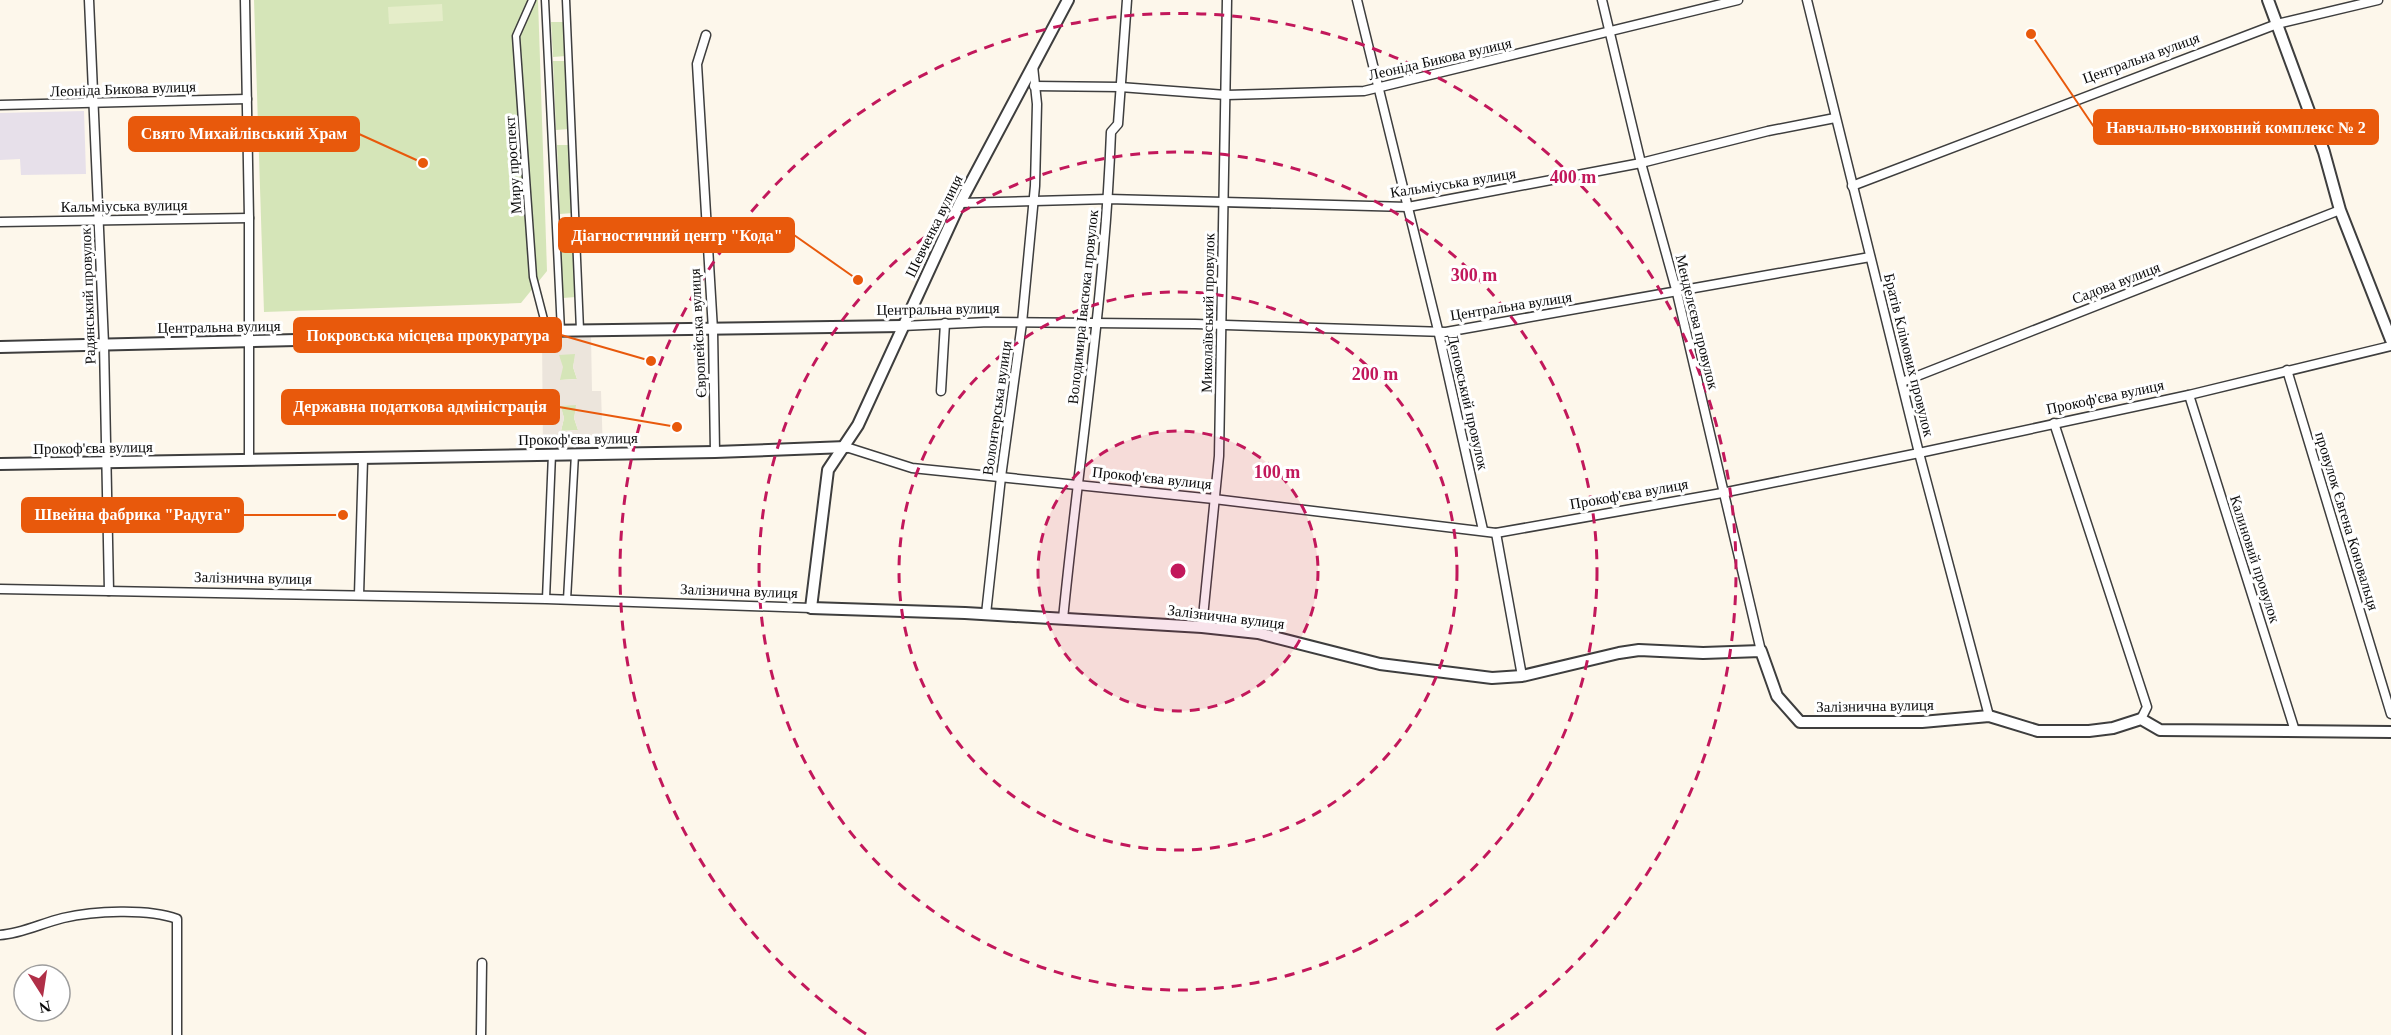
<svg xmlns="http://www.w3.org/2000/svg" width="2391" height="1035" font-family="Georgia,serif">
<rect width="100%" height="100%" fill="#fdf7eb"/>
<path fill="#e7e0ea" d="M 84,111 L 86,174 L 21,175 L 20,159 L 0,160 L 0,113 Z"/>
<g fill="#d5e5b8">
<path d="M 254,0 L 538,0 L 547,271 L 521,303 L 264,312 Z"/>
<path d="M 551,22 L 565,22 L 566,56 L 553,57 Z"/>
<path d="M 553,61 L 566,61 L 569,129 L 556,130 Z"/>
<path d="M 557,145 L 570,145 L 573,213 L 560,214 Z"/>
<path d="M 573,228 L 576,297 L 563,298 L 560,229 Z"/>
<path d="M 559,354 L 576,354 L 573,367 L 577,379 L 560,380 Z"/>
<path d="M 560,405 L 577,405 L 574,418 L 578,430 L 561,431 L 564,418 Z"/>
</g>
<path fill="#e5edc9" d="M 442,4 L 443,21 L 389,24 L 388,7 Z"/>
<path fill="#ece5dc" fill-rule="evenodd" d="M 542,335 L 591,335 L 592,391 L 601,391 L 603,453 L 543,453 ZM 575,354 L 573,367 L 577,379 L 560,380 L 563,367 L 559,355 ZM 576,405 L 574,418 L 578,430 L 561,431 L 564,418 L 561,406 Z"/>
<g fill="none" stroke-linecap="round" stroke-linejoin="round">
<defs>
<g id="pedestrian">
<path d="M 532,0 L 516,36 L 533,277 L 547,331"/>
<path d="M 545,0 L 561,331"/>
<path d="M 566,0 L 580,330"/>
<path d="M 546,599 L 552,454"/>
<path d="M 567,600 L 575,454"/>
</g>
<g id="minor">
<path d="M 89,0 L 104,344 L 109,591"/>
<path d="M 245,0 L 249,218 L 249,460"/>
<path d="M 1357,0 L 1438,330 L 1483,530"/>
<path d="M 1602,0 L 1641,163 L 1677,293 L 1761,651"/>
<path d="M 1807,0 L 1919,453 L 1989,716"/>
<path d="M 706,35 L 697,64 L 713,330 L 715,452"/>
<path d="M 1034,86 L 1120,87 L 1226,95 L 1364,91 L 1738,0"/>
<path d="M 0,105 L 247,99"/>
<path d="M 1852,186 L 2277,24 L 2378,0"/>
<path d="M 960,203 L 1108,199 L 1408,207 L 1641,163 L 1768,131 L 1835,118"/>
<path d="M 0,222 L 249,218"/>
<path d="M 902,326 L 989,322 L 1195,324 L 1446,332 L 1870,257"/>
<path d="M 2287,370 L 2391,714"/>
<path d="M 1902,382 L 2340,210"/>
<path d="M 941,391 L 945,323"/>
<path d="M 2189,395 L 2295,731"/>
<path d="M 2054,423 L 2147,707 L 2141,719"/>
<path d="M 846,447 L 912,468 L 1214,499 L 1496,533 L 1722,493 L 1919,453 L 2189,395 L 2391,346"/>
<path d="M 1496,533 L 1522,676"/>
<path d="M 0,589 L 546,599 L 811,608"/>
<path d="M 359,595 L 363,459"/>
<path d="M 986,614 L 1001,477 L 1022,323 L 1035,186 L 1037,104 L 1033,66"/>
<path d="M 1063,619 C 1079,456 1105,295 1111,132 L 1118,124 L 1127,0"/>
<path d="M 1202,627 L 1219,456 L 1227,0"/>
<path d="M 0,935 C 21,934 42,923 63,918 C 93,911 148,908 177,919 L 177,1035"/>
<path d="M 481,1035 L 482,963"/>
</g>
<g id="tertiary">
<path d="M 1068,0 L 960,203 L 858,425 L 828,470 L 811,608 L 965,613 L 1202,627 L 1258,633 L 1380,664 L 1492,678 L 1522,676 L 1619,653 L 1639,650 L 1703,653 L 1761,651 L 1777,696 L 1800,722 L 1922,722 L 1989,716 L 2038,731 L 2089,731 L 2113,728 L 2141,719 L 2160,730 L 2391,732"/>
<path d="M 2268,0 L 2324,152 L 2340,210 L 2391,340"/>
<path d="M 0,347 L 424,337 L 538,331 L 902,326"/>
<path d="M 0,464 L 715,452 L 846,447"/>
</g>
</defs>
<use href="#pedestrian" stroke="#3e3e3e" stroke-width="9"/>
<use href="#minor" stroke="#3e3e3e" stroke-width="11"/>
<use href="#tertiary" stroke="#3e3e3e" stroke-width="14"/>
<use href="#pedestrian" stroke="#fff" stroke-width="6"/>
<use href="#minor" stroke="#fff" stroke-width="8"/>
<use href="#tertiary" stroke="#fff" stroke-width="10"/>
</g>
<circle cx="1178" cy="571" r="140" fill="#c2185b" fill-opacity=".12"/>
<g fill="none" stroke="#c2185b" stroke-width="3" stroke-dasharray="10 8">
<circle cx="1178" cy="571" r="140"/>
<circle cx="1178" cy="571" r="279"/>
<circle cx="1178" cy="571" r="419"/>
<path d="M866 1034A558 558 0 1 1 1490 1034"/>
</g>
<g text-anchor="middle" stroke-width="6" stroke-linejoin="round" paint-order="stroke">
<g font-size="15" fill="#0b0b0b" stroke="#fff">
<text transform="translate(2141 58) rotate(-20)" y="5">Центральна вулиця</text>
<text transform="translate(1440 59) rotate(-13)" y="5">Леоніда Бикова вулиця</text>
<text transform="translate(123 89) rotate(-2)" y="5">Леоніда Бикова вулиця</text>
<text transform="translate(513 165) rotate(-94)" y="5">Миру проспект</text>
<text transform="translate(1453 183) rotate(-9)" y="5">Кальміуська вулиця</text>
<text transform="translate(124 206) rotate(-1)" y="5">Кальміуська вулиця</text>
<text transform="translate(934 226) rotate(-64)" y="5">Шевченка вулиця</text>
<text transform="translate(2116 283) rotate(-21)" y="5">Садова вулиця</text>
<text transform="translate(88 296) rotate(-92)" y="5">Радянський провулок</text>
<text transform="translate(1511 306) rotate(-9)" y="5">Центральна вулиця</text>
<text transform="translate(1083 307) rotate(-84)" y="5">Володимира Івасюка провулок</text>
<text transform="translate(938 309) rotate(-1)" y="5">Центральна вулиця</text>
<text transform="translate(1208 313) rotate(-89)" y="5">Миколаївський провулок</text>
<text transform="translate(1697 322) rotate(76)" y="5">Менделєєва провулок</text>
<text transform="translate(219 327) rotate(-1)" y="5">Центральна вулиця</text>
<text transform="translate(698 333) rotate(-93)" y="5">Європейська вулиця</text>
<text transform="translate(1909 355) rotate(76)" y="5">Братів Клімових провулок</text>
<text transform="translate(2105 397) rotate(-12)" y="5">Прокоф'єва вулиця</text>
<text transform="translate(1468 402) rotate(77)" y="5">Деповський провулок</text>
<text transform="translate(997 408) rotate(-82)" y="5">Волонтерська вулиця</text>
<text transform="translate(578 439) rotate(-1)" y="5">Прокоф'єва вулиця</text>
<text transform="translate(93 448) rotate(-1)" y="5">Прокоф'єва вулиця</text>
<text transform="translate(1152 478) rotate(6)" y="5">Прокоф'єва вулиця</text>
<text transform="translate(1629 494) rotate(-10)" y="5">Прокоф'єва вулиця</text>
<text transform="translate(2347 521) rotate(73)" y="5">провулок Євгена Коновальця</text>
<text transform="translate(2255 559) rotate(72)" y="5">Калиновий провулок</text>
<text transform="translate(253 578) rotate(1)" y="5">Залізнична вулиця</text>
<text transform="translate(739 591) rotate(2)" y="5">Залізнична вулиця</text>
<text transform="translate(1226 617) rotate(7)" y="5">Залізнична вулиця</text>
<text transform="translate(1875 706) rotate(-1)" y="5">Залізнична вулиця</text>
</g>
</g>
<circle cx="1178" cy="571" r="9" fill="#c2185b" stroke="#fff" stroke-width="3"/>
<g font-size="18" text-anchor="middle" font-weight="bold" fill="#c2185b" stroke="#fff" stroke-width="6" stroke-linejoin="round" paint-order="stroke">
<text x="1573" y="183">400 m</text>
<text x="1474" y="281">300 m</text>
<text x="1375" y="380">200 m</text>
<text x="1277" y="478">100 m</text>
</g>
<path fill="none" stroke="#e8590c" stroke-width="2" d="M2031 34L2094 127M423 163L359 134M858 280L794 235M651 361L561 335M677 427L559 407M343 515L243 515"/>
<g fill="#e8590c" stroke="#fff" stroke-width="2">
<circle cx="2031" cy="34" r="6"/>
<circle cx="423" cy="163" r="6"/>
<circle cx="858" cy="280" r="6"/>
<circle cx="651" cy="361" r="6"/>
<circle cx="677" cy="427" r="6"/>
<circle cx="343" cy="515" r="6"/>
</g>
<g fill="#e8590c" stroke="#e8590c" stroke-width="2">
<rect x="2094" y="110" width="284" height="34" rx="6"/>
<rect x="129" y="117" width="230" height="34" rx="6"/>
<rect x="559" y="218" width="235" height="34" rx="6"/>
<rect x="294" y="318" width="267" height="34" rx="6"/>
<rect x="282" y="390" width="277" height="34" rx="6"/>
<rect x="22" y="498" width="221" height="34" rx="6"/>
</g>
<g font-size="16" text-anchor="middle" font-weight="bold" fill="#fff">
<text x="2236" y="133">Навчально-виховний комплекс № 2</text>
<text x="244" y="139">Свято Михайлівський Храм</text>
<text x="677" y="241">Діагностичний центр "Кода"</text>
<text x="428" y="341">Покровська місцева прокуратура</text>
<text x="420" y="412">Державна податкова адміністрація</text>
<text x="133" y="520">Швейна фабрика "Радуга"</text>
</g>
<g transform="translate(42 993) rotate(168)"><circle r="28" fill="#ffffff" stroke="#9d9d9d" stroke-width="1.5"/>
<path d="M0-4.5L10 22L0 15L-10 22Z" fill="#b02f47"/>
<text y="-9" font-size="16" font-weight="bold" text-anchor="middle" fill="#0b0b0b">N</text>
</g>
</svg>
